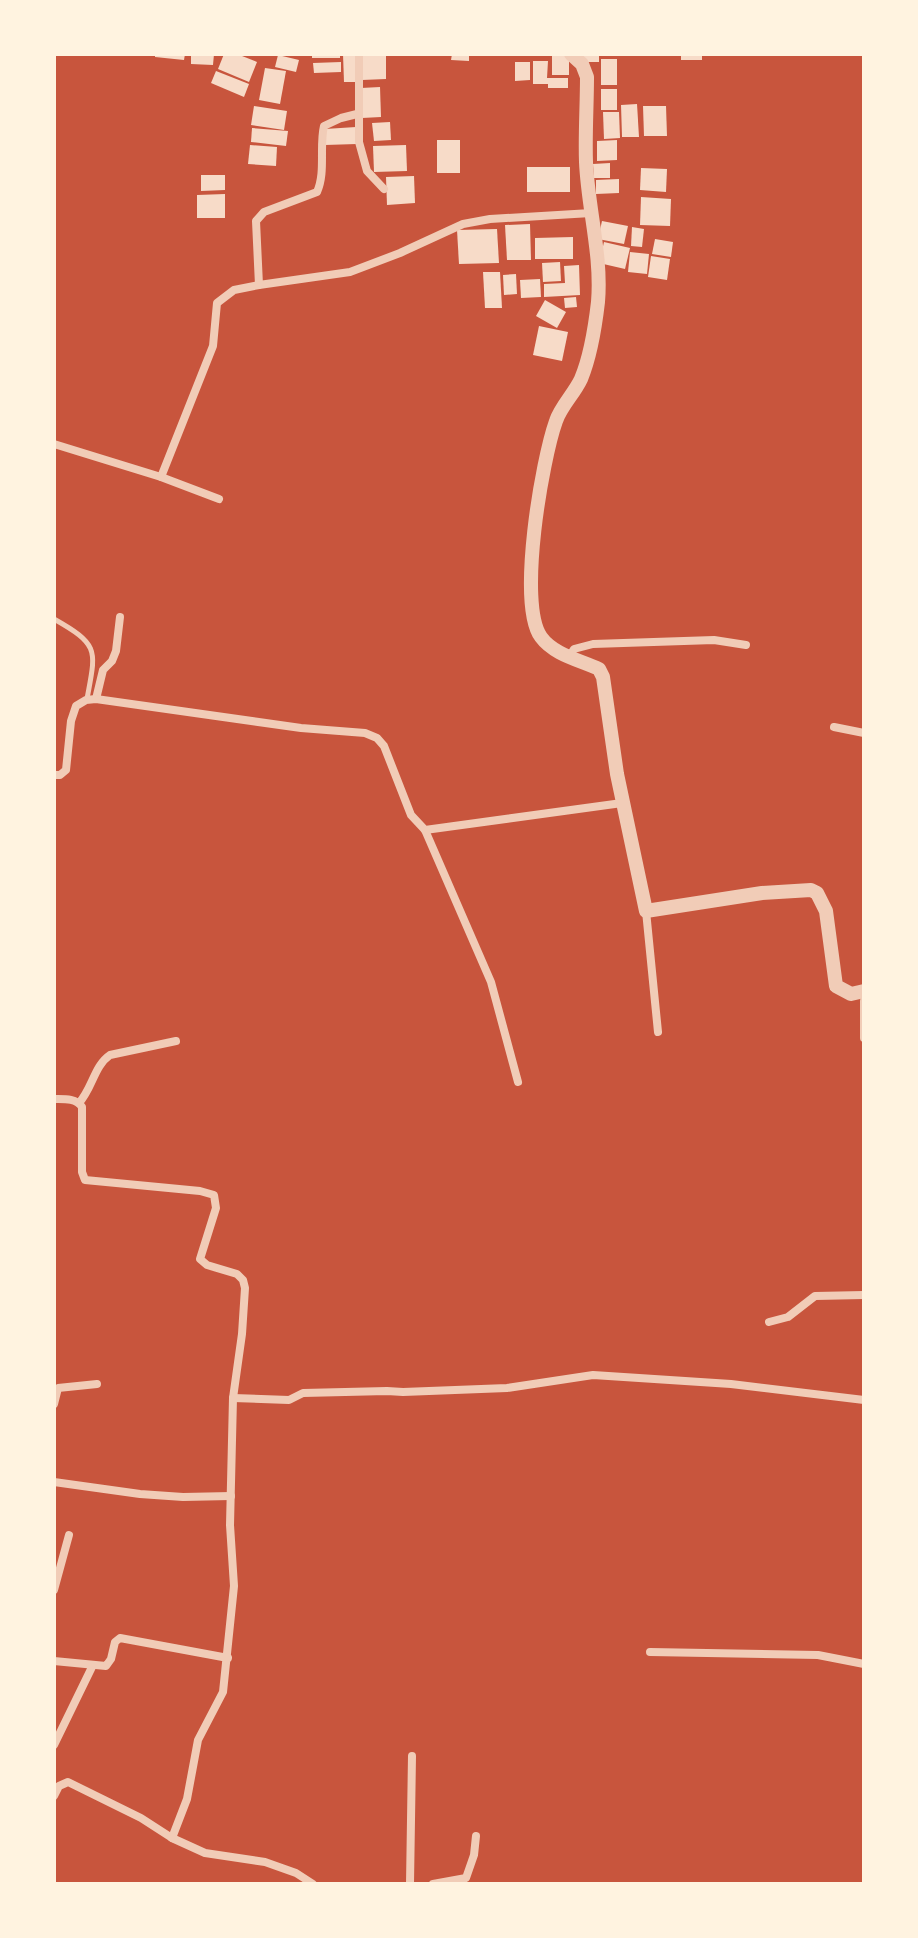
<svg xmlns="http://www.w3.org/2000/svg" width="918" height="1938" font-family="Figtree,sans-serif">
<rect width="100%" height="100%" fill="#c8553d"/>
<g fill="#f7dbc8">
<path d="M 155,54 L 185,54 L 184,60 L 155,57 Z"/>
<path d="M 191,54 L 214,54 L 213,65 L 191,64 Z"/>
<path d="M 224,54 L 237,54 L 257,62 L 249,82 L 218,69 Z"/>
<rect x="312" y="54" width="28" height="4"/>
<path d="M 343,54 L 356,54 L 357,82 L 344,82 Z"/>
<path d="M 361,54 L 386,54 L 386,79 L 362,80 Z"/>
<path d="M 452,54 L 469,54 L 469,61 L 451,60 Z"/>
<rect x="552" y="54" width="17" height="21"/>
<rect x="581" y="54" width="18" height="8"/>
<rect x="681" y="54" width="21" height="6"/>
<path d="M 278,55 L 299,60 L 296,72 L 275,67 Z"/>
<rect x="601" y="59" width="16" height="26"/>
<path d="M 533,61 L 548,61 L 547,78 L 568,78 L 568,88 L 548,88 L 548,84 L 533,84 Z"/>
<path d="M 341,62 L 341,72 L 314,73 L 313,63 Z"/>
<path d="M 515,62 L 530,62 L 530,80 L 515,81 Z"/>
<path d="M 265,68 L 286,71 L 280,104 L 259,100 Z"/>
<path d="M 216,71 L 249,84 L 244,97 L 211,83 Z"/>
<path d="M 380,87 L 381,117 L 362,118 L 361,88 Z"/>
<rect x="601" y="89" width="16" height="21"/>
<path d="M 637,104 L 639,137 L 622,137 L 621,105 Z"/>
<path d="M 254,106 L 287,111 L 284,130 L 251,125 Z"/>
<path d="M 643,106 L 666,106 L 667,136 L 644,136 Z"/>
<path d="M 603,112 L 619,112 L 620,138 L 604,139 Z"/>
<path d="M 390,122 L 391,140 L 374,141 L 372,123 Z"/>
<path d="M 356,127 L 357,144 L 325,145 L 325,129 Z"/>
<path d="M 252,128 L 288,131 L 286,146 L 251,142 Z"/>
<rect x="437" y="140" width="23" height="33"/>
<path d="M 617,140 L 617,160 L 597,161 L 597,141 Z"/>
<path d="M 250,145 L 277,147 L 276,166 L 248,164 Z"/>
<path d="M 406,145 L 407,171 L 374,172 L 373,146 Z"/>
<path d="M 610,163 L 610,178 L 594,178 L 593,164 Z"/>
<rect x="527" y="167" width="43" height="25"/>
<path d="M 641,168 L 667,169 L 666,192 L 640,190 Z"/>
<path d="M 201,175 L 225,175 L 225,190 L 201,191 Z"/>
<path d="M 414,176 L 415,203 L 387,205 L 386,177 Z"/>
<path d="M 619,179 L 619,193 L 596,194 L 596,180 Z"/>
<path d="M 225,194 L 225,218 L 197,218 L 197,195 Z"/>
<path d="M 641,197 L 671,199 L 670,226 L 640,225 Z"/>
<path d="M 602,221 L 628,226 L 624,244 L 598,239 Z"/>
<path d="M 530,224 L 531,260 L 507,260 L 505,225 Z"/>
<path d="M 632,227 L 644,229 L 642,247 L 631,246 Z"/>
<path d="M 497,229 L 499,263 L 459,264 L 457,230 Z"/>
<path d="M 573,237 L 573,259 L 535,259 L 535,238 Z"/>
<path d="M 655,239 L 673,242 L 671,257 L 652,254 Z"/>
<path d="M 604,242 L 630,248 L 625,269 L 599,263 Z"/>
<path d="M 630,252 L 649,254 L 647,274 L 628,272 Z"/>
<path d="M 651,256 L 670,259 L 667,280 L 648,277 Z"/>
<path d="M 560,262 L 561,281 L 543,282 L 542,263 Z"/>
<path d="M 579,265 L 580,295 L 544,297 L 544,284 L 565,283 L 564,266 Z"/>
<path d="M 483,272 L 500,272 L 502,308 L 485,308 Z"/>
<path d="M 516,274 L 517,294 L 504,295 L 503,275 Z"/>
<path d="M 540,279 L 541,297 L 521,298 L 520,280 Z"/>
<path d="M 576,297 L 577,307 L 565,308 L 564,298 Z"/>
<path d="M 545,300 L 566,312 L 557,328 L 536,316 Z"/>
<path d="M 539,326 L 568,332 L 562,361 L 533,355 Z"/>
</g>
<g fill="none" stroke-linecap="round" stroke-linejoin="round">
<path stroke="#f1ccb7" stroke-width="5" d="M 54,619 C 100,645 96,650 87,699"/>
<g stroke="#f1ccb7" stroke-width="8">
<path d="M 359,54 L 359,142 L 367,171 L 384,189"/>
<path d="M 259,285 L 350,272 L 400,253 L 463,224 L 490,219 L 591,213"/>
<path d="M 54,444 L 161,477"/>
<path d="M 219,499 L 161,477 L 213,346 L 217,303 L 234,290 L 259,285 L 256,221 L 264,212 L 317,192 C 326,172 319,147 324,126 L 341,118 L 357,114"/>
<path d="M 569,657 L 574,649 L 593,644 L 714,640 L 746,645"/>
<path d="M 96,699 L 103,670 L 112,661 L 116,651 L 120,617"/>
<path d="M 834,727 L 864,733"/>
<path d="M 54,775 L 60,775 L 66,770 L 71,721 L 76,706 L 86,700 L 96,699 L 301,728 L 365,733 L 377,738 L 384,746 L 411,815 L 425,830 L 622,803"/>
<path d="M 425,830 L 491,982 L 518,1082"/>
<path d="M 646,911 L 658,1032"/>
<path d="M 864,1001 L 864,1038"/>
<path d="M 54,1099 C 64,1099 76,1098 82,1107 L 82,1172 L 85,1180 L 200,1191 L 214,1195 L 216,1208 L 200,1259 L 207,1265 L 237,1274 L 243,1280 L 245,1288 L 242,1334 L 233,1398 L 230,1525 L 234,1586 L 223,1692 L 198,1740 L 187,1799 L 172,1838"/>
<path d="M 79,1103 C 93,1087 94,1066 110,1055 L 176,1041"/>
<path d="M 769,1322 L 788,1317 L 815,1296 L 864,1295"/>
<path d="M 233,1398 L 289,1400 L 303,1393 L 387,1391 L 403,1392 L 507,1388 L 593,1375 L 731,1384 L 864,1400"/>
<path d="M 54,1404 L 58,1388 L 97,1384"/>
<path d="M 54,1482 L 140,1494 L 183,1497 L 231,1496"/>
<path d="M 54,1590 L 69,1535"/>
<path d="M 650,1652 L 818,1655 L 864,1664"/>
<path d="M 54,1661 L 106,1666 L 111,1659 L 115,1642 L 120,1638 L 228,1658"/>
<path d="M 54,1745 L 92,1667"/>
<path d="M 54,1796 L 59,1786 L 68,1782 L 141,1818 L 172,1838 L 205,1853 L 265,1862 L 296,1873 L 313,1884"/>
<path d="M 410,1884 L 412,1756"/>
<path d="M 433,1884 L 466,1878 L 474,1855 L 476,1836"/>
</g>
<path stroke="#f1ccb7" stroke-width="14" d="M 571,54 L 582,64 L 587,77 C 587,105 585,134 586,162 C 588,209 602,255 598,302 C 595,328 591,355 581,379 C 574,394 561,406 556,421 C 542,460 517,604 541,637 C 554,655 580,660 599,669 L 603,677 L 617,774 L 646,911 L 762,893 L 811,890 L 817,893 L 826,911 L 836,986 L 851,994 L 864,991"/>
</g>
<rect width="918" height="1938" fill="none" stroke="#fff3e0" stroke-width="112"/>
</svg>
